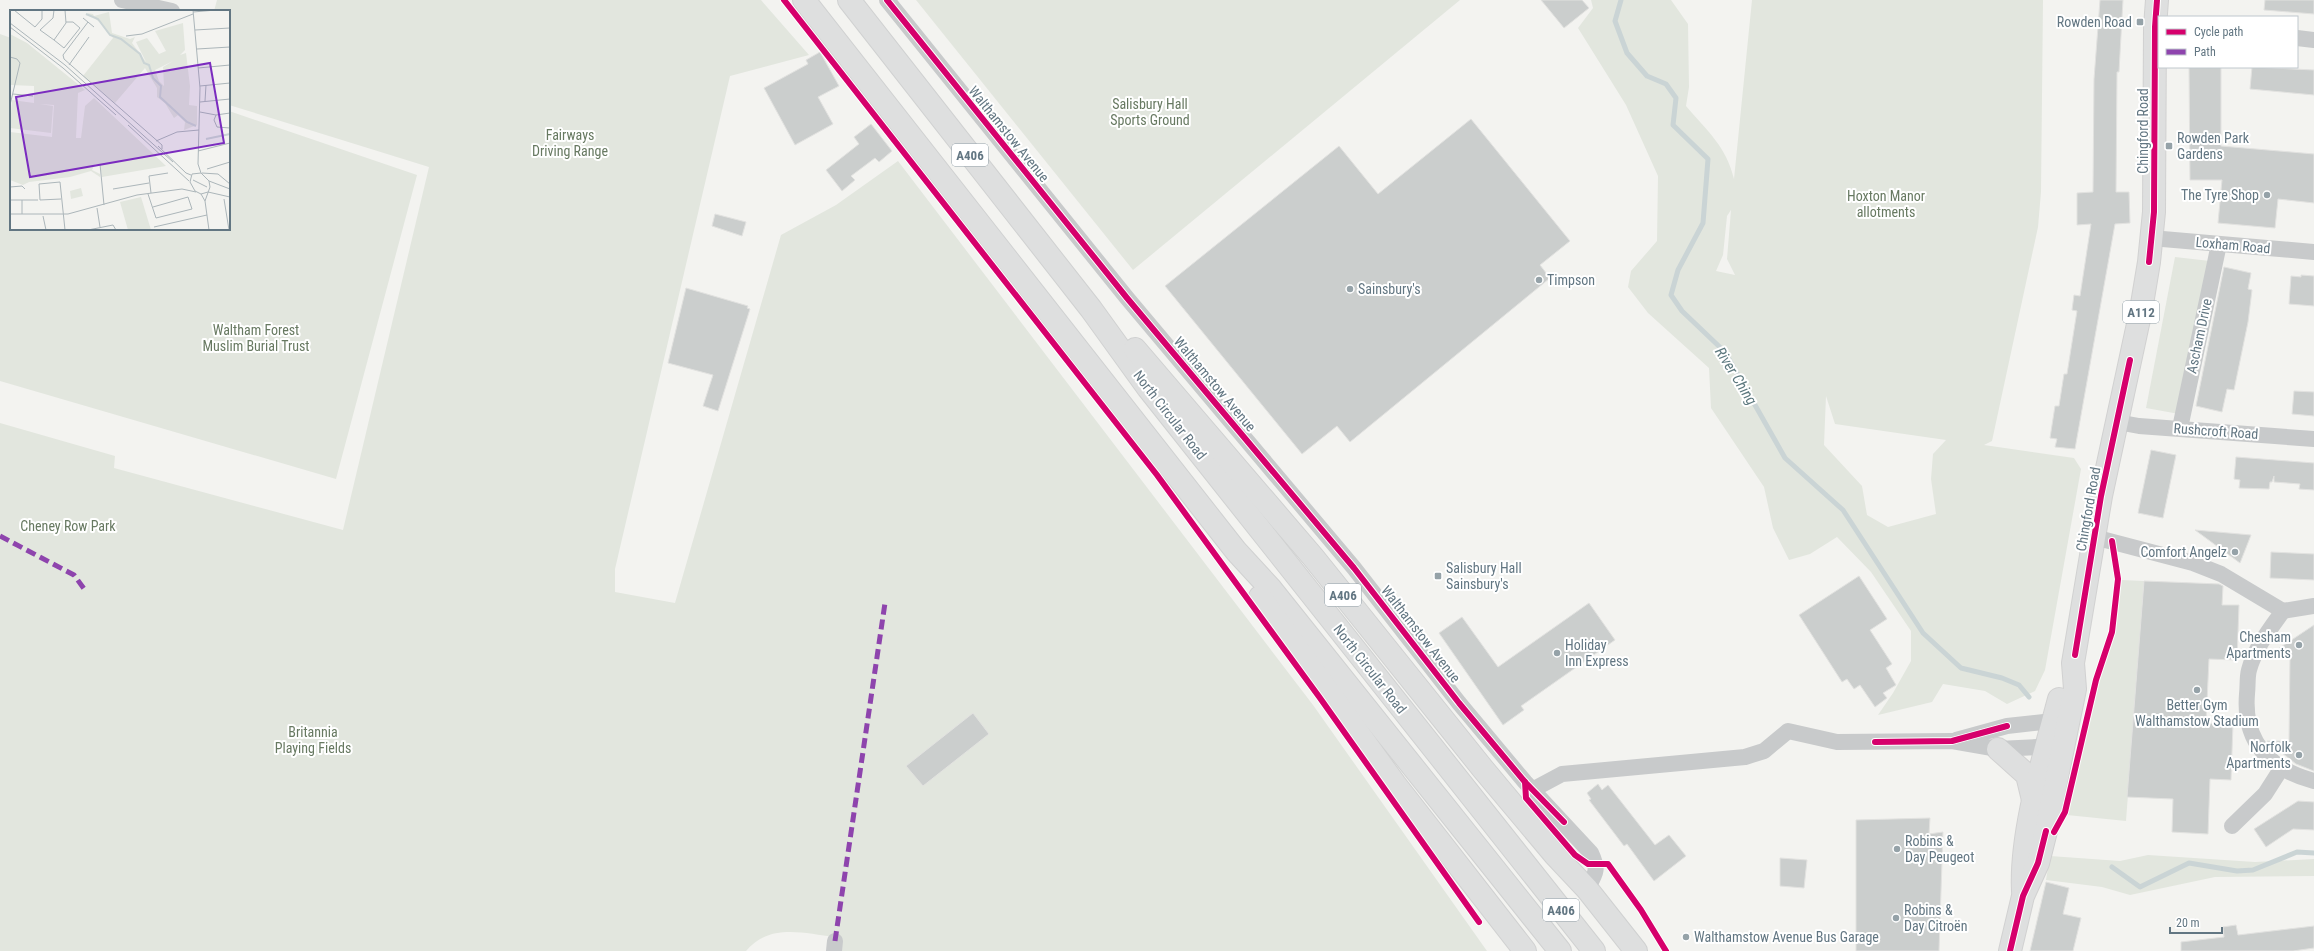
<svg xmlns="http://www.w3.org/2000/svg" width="2314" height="951" font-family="'Roboto Condensed',sans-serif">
<rect width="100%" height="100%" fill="#f3f3f0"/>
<g fill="#e2e6de" fill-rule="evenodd">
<path d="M 217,0 L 761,0 L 809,55 L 730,76 L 615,569 L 615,592 L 675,603 L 781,235 L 836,205 L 898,161 L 1313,705 L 1487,951 L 841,951 L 835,937 C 803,933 769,923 746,951 L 0,951 L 0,423 L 115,456 L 114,468 L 343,530 L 429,167 L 229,105 L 229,11 L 214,11 Z"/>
<path d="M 916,0 L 1460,0 L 1133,270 Z"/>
<path d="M 1591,0 L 1671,0 L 1688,24 L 1689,87 L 1686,106 C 1708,132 1726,146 1734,179 L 1752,0 L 2043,0 L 2041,192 L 2038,227 L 1992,441 L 1984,445 L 2074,458 L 2081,469 L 2045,670 L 2035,691 L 2007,704 L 1985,691 L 1943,684 L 1932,702 L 1878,715 L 1893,693 L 1911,661 L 1911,631 L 1871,572 L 1837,537 L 1810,554 L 1789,560 L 1773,528 L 1764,487 L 1711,408 L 1709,368 L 1648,313 L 1628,287 L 1631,271 L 1657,241 L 1658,176 L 1626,105 L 1578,28 L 1593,8 ZM 1731,210 L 1727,259 L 1735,275 L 1716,271 L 1723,255 L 1727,216 ZM 1826,396 L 1835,424 L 1946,440 L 1933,454 L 1931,479 L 1936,514 L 1888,527 L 1867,515 L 1862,486 L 1824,445 Z"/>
<path d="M 0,34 L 11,38 L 11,229 L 229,229 L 229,111 L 417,175 L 336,479 L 0,381 Z"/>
<path d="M 2175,257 L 2210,261 L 2179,414 L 2146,408 Z"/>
<path d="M 2121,580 L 2144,581 L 2126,821 L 2067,815 L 2099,680 L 2114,633 Z"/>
<path d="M 2148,855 L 2255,862 L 2314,859 L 2314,876 L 2215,877 L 2130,895 L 2102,887 L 2046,880 L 2050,856 L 2120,861 Z"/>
</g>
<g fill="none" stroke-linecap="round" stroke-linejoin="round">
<g stroke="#cad4d5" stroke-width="5">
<path d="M 1621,0 L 1615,21 L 1627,53 L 1647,76 L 1666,84 L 1676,98 L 1673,125 L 1708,159 L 1703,223 L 1678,270 L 1671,295 L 1682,311 L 1725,352 L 1785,458 L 1843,510 L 1923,633 L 1961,668 L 2002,678 L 2019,685 L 2029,697"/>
<path d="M 2112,867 L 2140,887 L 2189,863 L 2237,871 L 2253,870 L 2297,852 L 2314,853"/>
</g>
</g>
<g fill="#cbcecd" stroke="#e2e2e0">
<path d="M 1541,0 L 1582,0 L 1589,8 L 1564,28 Z"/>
<path d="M 2100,0 L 2123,0 L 2119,72 L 2117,72 L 2116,192 L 2129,192 L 2130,223 L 2115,224 L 2075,449 L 2055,447 L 2057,439 L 2050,438 L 2055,406 L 2059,406 L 2064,374 L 2067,374 L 2077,311 L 2072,310 L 2074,295 L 2080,296 L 2091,224 L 2077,225 L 2077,193 L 2093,192 L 2094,79 Z"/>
<path d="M 2265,0 L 2314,0 L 2314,14 L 2264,10 Z"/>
<path d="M 820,52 L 839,86 L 818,97 L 833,124 L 795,145 L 764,88 L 808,64 L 806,60 Z"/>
<path d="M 2189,67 L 2221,67 L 2221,146 L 2314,154 L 2314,203 L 2278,199 L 2275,228 L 2218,223 L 2222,180 L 2190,180 Z"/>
<path d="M 2252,67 L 2314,70 L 2314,95 L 2250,89 Z"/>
<path d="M 1471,119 L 1570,241 L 1540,265 L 1550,278 L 1350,442 L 1337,426 L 1302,454 L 1165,286 L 1339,146 L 1378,194 Z"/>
<path d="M 871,124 L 892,151 L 879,162 L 875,158 L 851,176 L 855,180 L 842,191 L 826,170 L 859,144 L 854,137 Z"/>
<path d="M 715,214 L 746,222 L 742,236 L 712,226 Z"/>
<path d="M 2224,267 L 2251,273 L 2248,289 L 2252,290 L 2248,322 L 2234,390 L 2227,389 L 2222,412 L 2196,406 Z"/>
<path d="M 2301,275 L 2314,276 L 2314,306 L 2289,304 L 2291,276 L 2301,277 Z"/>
<path d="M 686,288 L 748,306 L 747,308 L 750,309 L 718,411 L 703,406 L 713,375 L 668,363 Z"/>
<path d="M 2294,391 L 2314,392 L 2314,416 L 2292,414 Z"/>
<path d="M 2151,450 L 2176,455 L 2163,518 L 2138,513 Z"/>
<path d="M 2236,457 L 2314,463 L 2314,490 L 2299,489 L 2300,484 L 2274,482 L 2274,476 L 2272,482 L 2270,482 L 2269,489 L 2239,488 L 2240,480 L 2234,479 Z"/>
<path d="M 2195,530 L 2251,535 L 2240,563 Z"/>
<path d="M 2271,552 L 2314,554 L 2314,580 L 2270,578 Z"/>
<path d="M 1859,576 L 1887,619 L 1870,630 L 1892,664 L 1886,668 L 1896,685 L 1883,693 L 1887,698 L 1875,707 L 1860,685 L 1854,689 L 1847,679 L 1842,682 L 1799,615 Z"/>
<path d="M 2144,581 L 2219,584 L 2223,586 L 2222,605 L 2239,605 L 2237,660 L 2209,659 L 2206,723 L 2233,724 L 2231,780 L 2210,779 L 2208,834 L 2172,832 L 2173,799 L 2127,797 Z"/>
<path d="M 1589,603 L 1615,640 L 1521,706 L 1524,710 L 1503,725 L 1439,633 L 1462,617 L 1498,667 Z"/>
<path d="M 2314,625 L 2314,771 L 2296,764 L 2267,741 L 2289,741 L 2290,658 L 2266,657 Z"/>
<path d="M 973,713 L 989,734 L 923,786 L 906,766 Z"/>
<path d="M 1598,784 L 1602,790 L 1608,785 L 1655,845 L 1669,835 L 1686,856 L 1654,881 L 1627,844 L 1624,846 L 1589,800 L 1591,799 L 1587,793 Z"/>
<path d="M 2298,801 L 2314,802 L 2314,830 L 2293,829 L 2266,847 L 2254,829 Z"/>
<path d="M 1930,818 L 1929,834 L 1943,832 L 1939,951 L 1856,951 L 1856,820 Z"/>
<path d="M 1780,858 L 1807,860 L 1804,888 L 1780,886 Z"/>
<path d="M 2046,882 L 2069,888 L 2063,914 L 2081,918 L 2073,951 L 2030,951 Z"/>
<path d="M 2236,925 L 2238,935 L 2314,926 L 2314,948 L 2293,951 L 2181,951 L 2181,942 L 2224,937 L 2223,927 Z"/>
</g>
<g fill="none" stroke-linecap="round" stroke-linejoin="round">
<defs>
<g id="primary">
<path d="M 1998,749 L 2027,775 L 2033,800"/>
<path d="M 2023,891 C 2020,833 2044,756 2059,699"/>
<path d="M 2010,951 L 2023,896 L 2038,863 L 2046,831 L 2075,689 L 2073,663 L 2101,496 L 2141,310 L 2149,262 L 2154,212 L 2155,27 L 2157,0"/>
</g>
<g id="trunk">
<path d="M 804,0 L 1236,551 L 1271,589 L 1560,951"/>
<path d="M 849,0 L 1091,309 L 1148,388 L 1594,951"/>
<path d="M 1135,349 L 1313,557 L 1483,769 L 1555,855 L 1587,889 L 1636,951"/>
<path d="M 1260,597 L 1395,784 L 1525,951"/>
</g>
</defs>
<use href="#primary" stroke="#d1d1d1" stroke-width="24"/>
<use href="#trunk" stroke="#d0d1d1" stroke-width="24"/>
<g stroke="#c8cacb" stroke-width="16">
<path d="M 122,0 L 172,11"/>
<path d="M 887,0 L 1127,298 L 1354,568 L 1459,703 L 1525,782 L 1591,853 C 1599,870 1596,873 1587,889"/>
<path d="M 2297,38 L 2314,40"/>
<path d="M 2151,238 L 2314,252"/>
<path d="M 2117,422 L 2139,426 L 2314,439"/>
<path d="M 2180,428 L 2219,244"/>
<path d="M 2094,537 L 2193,563 L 2221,574 L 2283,611"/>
<path d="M 2314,606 L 2283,611 C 2270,629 2255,648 2249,670 C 2247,677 2248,686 2247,694 C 2243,742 2269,769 2314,781"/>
<path d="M 1956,740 L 2007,726 L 2062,720"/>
<path d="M 1534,789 L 1562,774 L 1745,757 L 1764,751 L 1788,731 L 1837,742 L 1952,741 L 1998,749 L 2057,746"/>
<path d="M 2232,826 L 2265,794 L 2281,769"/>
<path d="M 834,951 L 835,941"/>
</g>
<use href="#primary" stroke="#dedfdf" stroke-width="22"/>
<use href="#trunk" stroke="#dedfdf" stroke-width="22"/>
<g stroke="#8e44ad" stroke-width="5" stroke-dasharray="10 5" stroke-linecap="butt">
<path d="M 0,536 L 74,575 L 85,590"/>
<path d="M 835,941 L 885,603"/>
</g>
<defs>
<g id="cycleway">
<path d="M 784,0 L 1157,475 L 1320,698 L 1479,922"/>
<path d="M 887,0 L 1127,298 L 1354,568 L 1459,703 L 1525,782 L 1564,822"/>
<path d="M 2149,262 L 2154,212 L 2155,27 L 2157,0"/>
<path d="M 2075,655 L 2101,496 L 2130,360"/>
<path d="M 1875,742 L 1952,741 L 2007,726"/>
<path d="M 1525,782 L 1526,798 L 1575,855 L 1588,864 L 1608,864 L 1641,910 L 1666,951"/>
<path d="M 2054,832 L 2065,812 L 2096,680 L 2112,632 L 2118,579 L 2112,541"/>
<path d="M 2010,951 L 2023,896 L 2038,863 L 2046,831"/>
</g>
</defs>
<use href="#cycleway" stroke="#fff" stroke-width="8"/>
<use href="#cycleway" stroke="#d6006c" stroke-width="6"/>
</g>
<g fill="#95a2a8" stroke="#fff" stroke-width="1.5">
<rect x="2136" y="18" width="8" height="8" rx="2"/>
<rect x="2165" y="142" width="8" height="8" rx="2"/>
<circle cx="2267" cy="195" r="4"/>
<circle cx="1539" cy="280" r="4"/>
<circle cx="1350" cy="289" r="4"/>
<circle cx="2235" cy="552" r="4"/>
<rect x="1434" y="572" width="8" height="8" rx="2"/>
<circle cx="2299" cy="645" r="4"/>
<circle cx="1557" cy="653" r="4"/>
<circle cx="2197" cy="690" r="4"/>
<circle cx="2299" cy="755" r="4"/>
<circle cx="1897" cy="849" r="4"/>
<circle cx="1896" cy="918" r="4"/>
<circle cx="1686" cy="937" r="4"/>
</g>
<g text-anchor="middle" stroke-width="4" stroke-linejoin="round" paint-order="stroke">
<g fill="#fff" stroke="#919fa8" stroke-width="1">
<rect x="952" y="144" width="36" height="22" rx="3"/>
<rect x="2123" y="301" width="36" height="22" rx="3"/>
<rect x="1325" y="584" width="36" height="22" rx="3"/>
<rect x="1543" y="899" width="36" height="22" rx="3"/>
</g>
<g font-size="13" font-weight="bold" fill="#627682">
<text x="970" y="160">A406</text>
<text x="2141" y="317">A112</text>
<text x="1343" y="600">A406</text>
<text x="1561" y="915">A406</text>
</g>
<g font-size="14" fill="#627682" stroke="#fff" text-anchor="start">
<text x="2132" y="27" text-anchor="end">Rowden Road</text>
<text x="2177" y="143">Rowden Park<tspan x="2177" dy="16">Gardens</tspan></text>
<text x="2259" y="200" text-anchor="end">The Tyre Shop</text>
<text x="1547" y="285">Timpson</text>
<text x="1358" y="294">Sainsbury's</text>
<text x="2227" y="557" text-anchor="end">Comfort Angelz</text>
<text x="1446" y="573">Salisbury Hall<tspan x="1446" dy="16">Sainsbury's</tspan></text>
<text x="2291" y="642" text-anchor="end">Chesham<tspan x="2291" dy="16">Apartments</tspan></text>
<text x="1565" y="650">Holiday<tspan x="1565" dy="16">Inn Express</tspan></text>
<text x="2197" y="710" text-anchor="middle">Better Gym<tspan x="2197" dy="16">Walthamstow Stadium</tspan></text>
<text x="2291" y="752" text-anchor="end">Norfolk<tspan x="2291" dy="16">Apartments</tspan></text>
<text x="1905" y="846">Robins &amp;<tspan x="1905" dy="16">Day Peugeot</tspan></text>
<text x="1904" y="915">Robins &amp;<tspan x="1904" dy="16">Day Citroën</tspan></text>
<text x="1694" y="942">Walthamstow Avenue Bus Garage</text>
</g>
<g font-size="14" fill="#677961" stroke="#fff">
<text x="1150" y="109">Salisbury Hall<tspan x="1150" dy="16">Sports Ground</tspan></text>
<text x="570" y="140">Fairways<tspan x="570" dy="16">Driving Range</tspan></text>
<text x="1886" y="201">Hoxton Manor<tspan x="1886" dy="16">allotments</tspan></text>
<text x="256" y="335">Waltham Forest<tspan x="256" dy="16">Muslim Burial Trust</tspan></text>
<text x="68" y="531">Cheney Row Park</text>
<text x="313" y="737">Britannia<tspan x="313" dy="16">Playing Fields</tspan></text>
</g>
<g font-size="14" fill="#627682" stroke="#fff">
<text transform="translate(2143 131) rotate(-90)" y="5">Chingford Road</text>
<text transform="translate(1009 134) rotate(51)" y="5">Walthamstow Avenue</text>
<text transform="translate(2233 245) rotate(5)" y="5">Loxham Road</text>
<text transform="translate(2199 336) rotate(-78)" y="5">Ascham Drive</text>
<text transform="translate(1215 384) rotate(50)" y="5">Walthamstow Avenue</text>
<text transform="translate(1170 415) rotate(52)" y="5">North Circular Road</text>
<text transform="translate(2216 431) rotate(4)" y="5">Rushcroft Road</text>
<text transform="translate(2088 509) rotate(-80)" y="5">Chingford Road</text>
<text transform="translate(1421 634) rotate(52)" y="5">Walthamstow Avenue</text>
<text transform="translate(1370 669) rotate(52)" y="5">North Circular Road</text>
</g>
<g font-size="15" font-style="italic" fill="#5d797f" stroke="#fff">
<text transform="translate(1736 376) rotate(58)" y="5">River Ching</text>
</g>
</g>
<g transform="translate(10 10)">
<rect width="220" height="220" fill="#f3f3f0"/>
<path d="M 99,2 L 102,23 L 120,29 L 125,27 L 122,33 L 136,52 L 126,32 L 137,28 L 149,44 L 156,41 L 145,21 L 173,13 L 175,40 L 170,45 L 176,43 L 180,76 L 179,95 L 187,96 L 187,115 L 174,120 L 175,112 L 168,105 L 164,108 L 155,93 L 147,87 L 147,78 L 135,58 L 105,93 L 73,66 L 103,28 L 91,13 L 77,3 L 83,4 L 84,6 ZM 163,51 L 153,57 L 154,76 L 149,71 L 145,60 ZM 0,24 L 17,33 L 75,80 L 68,83 L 66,128 L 71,128 L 75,96 L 84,88 L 156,156 L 92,167 L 90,154 L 85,154 L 82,160 L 90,164 L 90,167 L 81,161 L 60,167 L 19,172 L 13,175 L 0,170 L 0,122 L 42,127 L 44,95 L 30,94 L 43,96 L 41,123 L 0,118 L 2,90 L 24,93 L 24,76 L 1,75 L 0,81 ZM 71,178 L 73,186 L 61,189 L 60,181 ZM 131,187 L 141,220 L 118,220 L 110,192 Z" fill="#e2e6de" fill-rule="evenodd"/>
<path fill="none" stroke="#cad4d5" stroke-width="2" d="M 76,4 L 88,9 L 100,25 L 111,29 L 130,44 L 134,53 L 139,55 L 143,68 L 151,76 L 150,87 L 177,112 L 186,116M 196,129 L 220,124"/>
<path fill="none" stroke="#acb6ba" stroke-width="1" d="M 4,0 L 25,17 L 32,9 L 32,0M 44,0 L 43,8 L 30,20 L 44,30 L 56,13 L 55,0M 183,0 L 190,78 L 188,154 L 191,163M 183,2 L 206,0M 73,8 L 84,17M 78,12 L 53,45 L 54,49 L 152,135 L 152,139M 0,13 L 55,55 L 163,152M 0,17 L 53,58 L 106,105M 185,20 L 220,18M 116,26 L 132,24 L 183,4M 44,30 L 54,38 L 70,18 L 63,12 L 56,12M 187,39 L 220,37M 0,47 L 7,49 L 10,53 L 0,95M 59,55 L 79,27M 188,58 L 220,55M 190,76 L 220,73M 3,84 L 23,86M 195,91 L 196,75M 190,92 L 220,89M 190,102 L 206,105 L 220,103M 206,105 L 204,110 L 207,117 L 220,118M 118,115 L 179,171M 146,131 L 167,122 L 189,120M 148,136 L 176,163 L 181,165M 188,141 L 220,133M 90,154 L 94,195M 197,159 L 220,152M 192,163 L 208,164 L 220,174M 183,170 L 197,177M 199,171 L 220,179M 0,177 L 12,176 L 15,179M 103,179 L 139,173M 198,182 L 220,187M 141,183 L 139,166 L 158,163M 138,184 L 146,208 L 182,199 L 178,187 L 143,197M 191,184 L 195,191 L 199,220M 51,189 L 30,190 L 29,174 L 50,172 L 55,220M 214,189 L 219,220M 0,190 L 28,190M 195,191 L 200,177 L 199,171 L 191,163 L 182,164 L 180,172 L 185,181 L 191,184 L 198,182M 87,198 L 90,217M 0,204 L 58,204 L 127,185 L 172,179 L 186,182M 12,204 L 12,190M 33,206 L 36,220M 144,217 L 197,205M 78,220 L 103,215 L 106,220"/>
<path fill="#7b2cbf" fill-opacity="0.15" stroke="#7b2cbf" stroke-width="2" d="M 200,53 L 214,133 L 20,167 L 6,87 Z"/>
<rect width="220" height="220" fill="none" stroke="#627682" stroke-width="2"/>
</g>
<rect x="2158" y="16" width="140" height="52" fill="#ffffff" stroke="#c0c8cd"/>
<rect x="2166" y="29" width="20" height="6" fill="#d6006c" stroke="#c0c8cd"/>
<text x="2194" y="36" font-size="12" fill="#627682">Cycle path</text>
<rect x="2166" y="49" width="20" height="6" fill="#8e44ad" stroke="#c0c8cd"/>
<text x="2194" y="56" font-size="12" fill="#627682">Path</text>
<path d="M2170 927v6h52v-6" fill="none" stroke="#627682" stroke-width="2"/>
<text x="2176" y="927" font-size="12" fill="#627682" stroke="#ffffff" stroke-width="3" paint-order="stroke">20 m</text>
</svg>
